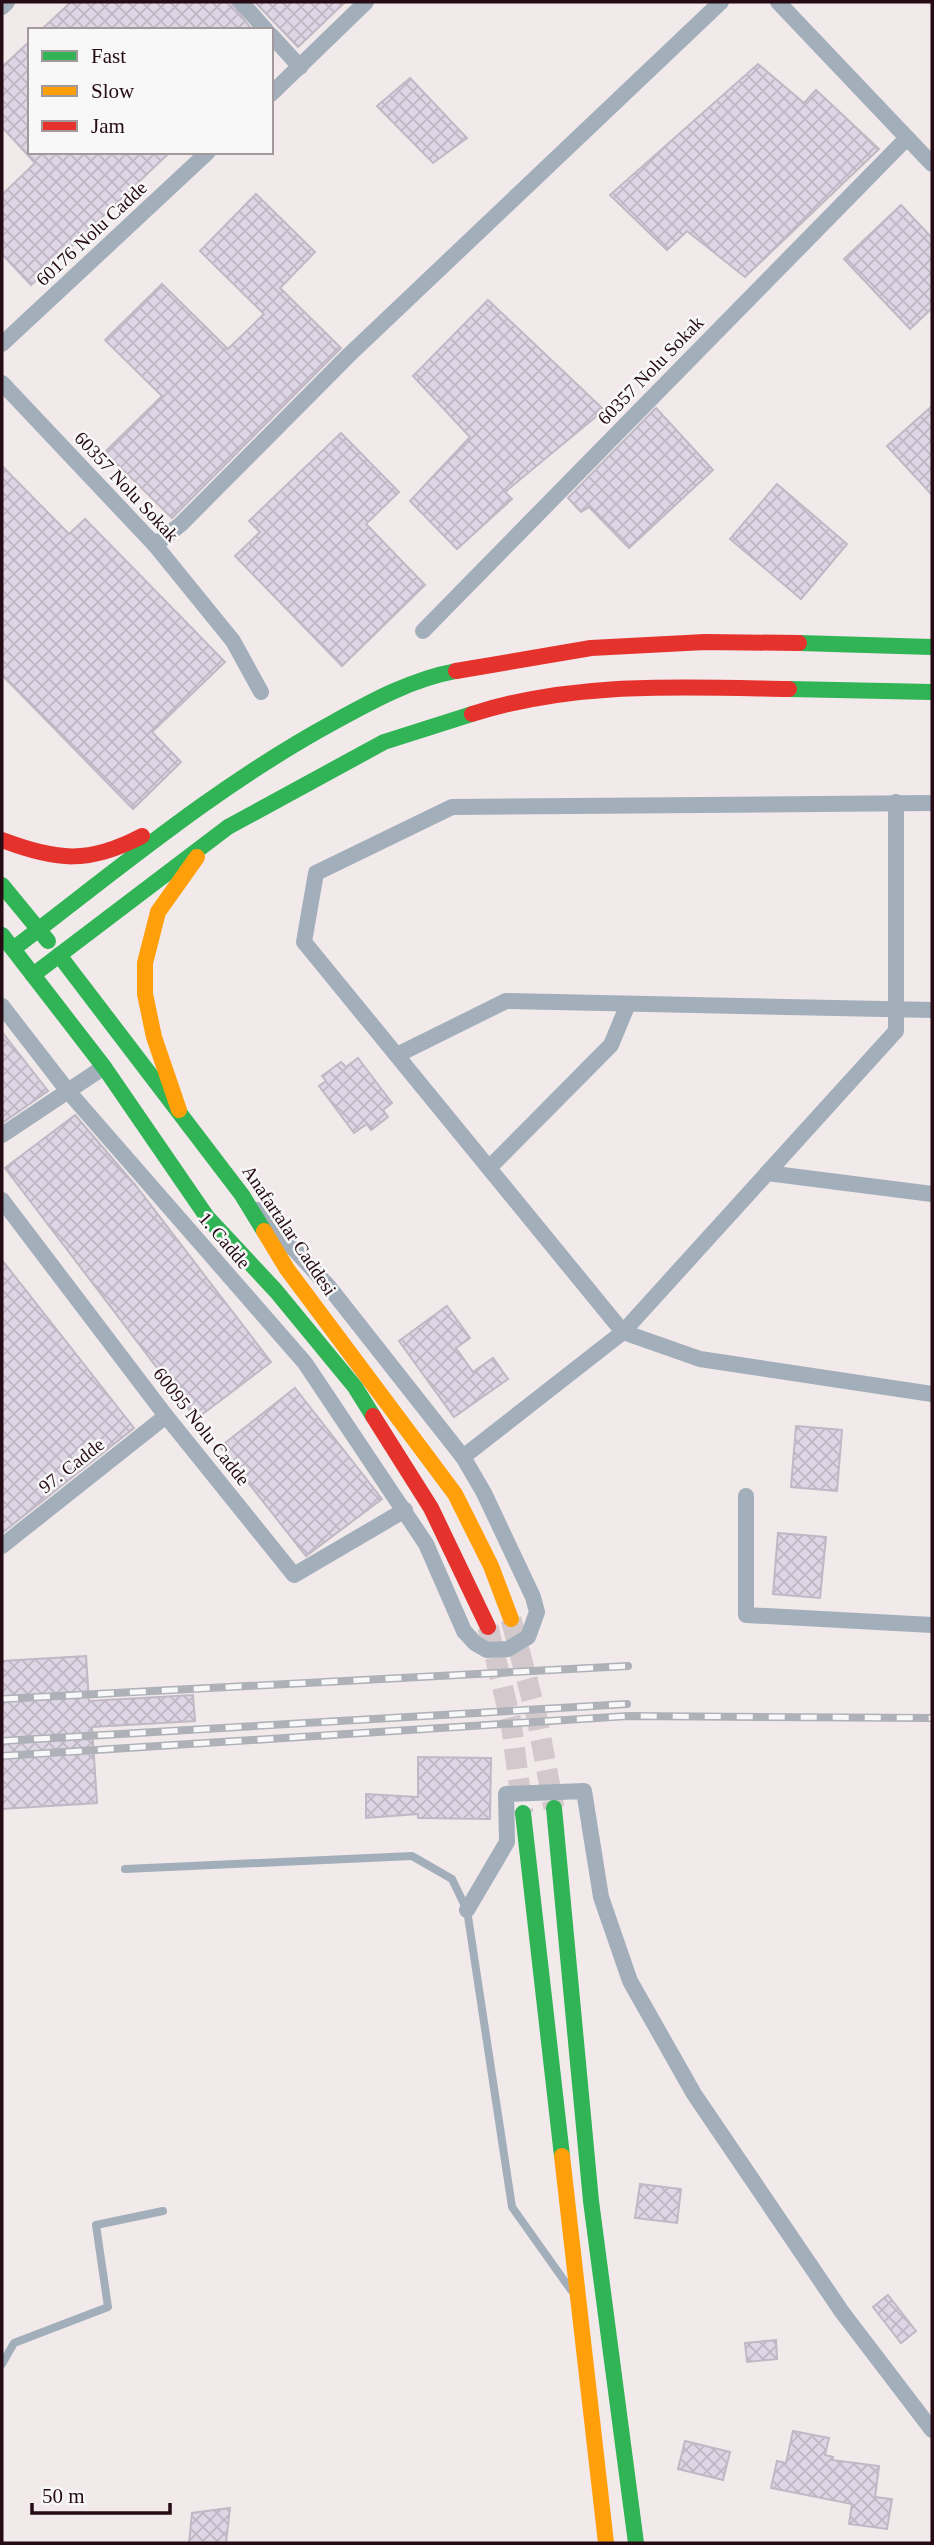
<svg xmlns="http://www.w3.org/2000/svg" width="934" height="2545" font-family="'Times New Roman',serif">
<defs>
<pattern id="building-cross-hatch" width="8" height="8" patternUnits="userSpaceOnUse" patternTransform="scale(1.75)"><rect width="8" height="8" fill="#dfd6e5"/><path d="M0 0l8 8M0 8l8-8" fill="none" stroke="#bfb6c4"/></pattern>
</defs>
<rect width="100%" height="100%" fill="#f2e9eb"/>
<g fill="url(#building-cross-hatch)" stroke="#c0b8c4" stroke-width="2">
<path d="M 71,2 L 231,2 L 252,30 L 41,30 Z"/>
<path d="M 255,2 L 345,2 L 298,47 Z"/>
<path d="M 30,41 L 30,152 L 170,152 L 31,285 L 2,254 L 2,195 L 35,163 L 2,127 L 2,67 Z"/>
<path d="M 758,64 L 804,103 L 816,90 L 879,149 L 745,277 L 687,231 L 667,250 L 610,195 Z"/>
<path d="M 410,78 L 467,138 L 433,163 L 377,106 Z"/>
<path d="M 256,194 L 315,252 L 280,288 L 341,348 L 172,518 L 105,452 L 162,396 L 105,340 L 162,284 L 228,349 L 264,314 L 200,251 Z"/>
<path d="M 901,205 L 932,238 L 932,308 L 910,329 L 844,259 Z"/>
<path d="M 488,300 L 604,410 L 505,492 L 512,499 L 457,549 L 410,501 L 470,437 L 413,376 Z"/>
<path d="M 932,406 L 932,495 L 887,446 Z"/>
<path d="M 656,408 L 713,470 L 629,548 L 589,507 L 581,512 L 568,498 Z"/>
<path d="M 341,433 L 399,492 L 366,524 L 425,585 L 342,666 L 235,556 L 260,532 L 249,521 Z"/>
<path d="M 2,466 L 69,534 L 85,519 L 225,662 L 152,732 L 181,762 L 133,809 L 2,675 Z"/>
<path d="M 777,484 L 847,544 L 801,599 L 730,539 Z"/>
<path d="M 2,1032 L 48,1091 L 2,1123 Z"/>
<path d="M 358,1058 L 392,1103 L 383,1110 L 388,1117 L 371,1130 L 367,1124 L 354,1133 L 319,1086 L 326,1081 L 322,1076 L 341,1062 L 346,1067 Z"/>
<path d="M 75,1115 L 136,1186 L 271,1362 L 196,1419 L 5,1168 Z"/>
<path d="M 2,1260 L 134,1428 L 2,1533 Z"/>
<path d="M 447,1306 L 470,1338 L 456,1348 L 473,1372 L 493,1358 L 508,1379 L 454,1417 L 399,1341 Z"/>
<path d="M 295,1388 L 382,1499 L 306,1556 L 220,1447 Z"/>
<path d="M 796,1426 L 842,1430 L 837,1491 L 791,1487 Z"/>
<path d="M 778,1533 L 826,1537 L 820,1598 L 773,1594 Z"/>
<path d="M 86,1656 L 89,1701 L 193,1695 L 195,1721 L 92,1727 L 97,1803 L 2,1809 L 2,1661 Z"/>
<path d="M 418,1757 L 491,1758 L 490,1819 L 418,1818 L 418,1814 L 366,1818 L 366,1794 L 418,1797 Z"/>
<path d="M 640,2184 L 681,2189 L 677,2223 L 635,2218 Z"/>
<path d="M 888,2295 L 916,2331 L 901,2343 L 873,2307 Z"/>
<path d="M 776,2340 L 777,2359 L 747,2362 L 745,2343 Z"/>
<path d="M 793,2431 L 829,2438 L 825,2455 L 833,2457 L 832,2460 L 879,2466 L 875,2497 L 892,2499 L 887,2529 L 849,2524 L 852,2504 L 771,2488 L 777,2461 L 786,2463 Z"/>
<path d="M 685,2441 L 730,2452 L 723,2480 L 678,2469 Z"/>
<path d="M 230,2508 L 226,2543 L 189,2543 L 192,2513 Z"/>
</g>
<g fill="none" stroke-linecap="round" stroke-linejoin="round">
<g stroke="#d3c8cb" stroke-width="21" stroke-dasharray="21 10" stroke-linecap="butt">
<path d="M 511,1619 L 537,1718 L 554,1808"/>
<path d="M 488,1627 L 511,1722 L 523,1813"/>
</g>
<g stroke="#a2afbb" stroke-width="8">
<path d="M 125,1869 L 412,1856 L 452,1879 L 467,1910 L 512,2207 L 571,2290"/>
<path d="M 2,2364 L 14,2343 L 108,2307 L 96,2225 L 163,2211"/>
</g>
<g stroke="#a2afbb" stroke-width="16">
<path d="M 241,2 L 266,30"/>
<path d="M 778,2 L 932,164"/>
<path d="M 2,7 L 7,2"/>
<path d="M 271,35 L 300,67"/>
<path d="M 271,94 L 366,2"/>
<path d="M 2,344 L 208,152"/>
<path d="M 2,383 L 155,545 L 233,641 L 261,692"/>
<path d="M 155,545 L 181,524 L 349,355 L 721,2"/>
<path d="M 423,631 L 907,138"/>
<path d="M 932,803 L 452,807 L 316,873 L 304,942 L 623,1332 L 700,1359 L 932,1394"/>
<path d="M 2,1006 L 67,1090 L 305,1363 L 426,1544 L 464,1631 L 475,1643 L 487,1650 L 508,1649 L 528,1637 L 537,1612 L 533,1597 L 484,1493 L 463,1457 L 329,1287 L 258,1210"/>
<path d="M 397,1055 L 506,1001 L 932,1010"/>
<path d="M 2,1135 L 104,1067"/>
<path d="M 489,1168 L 611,1045 L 628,1004"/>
<path d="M 767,1173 L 932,1194"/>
<path d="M 2,1200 L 166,1416 L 294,1575 L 405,1510"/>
<path d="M 463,1457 L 623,1332 L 896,1031 L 896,802"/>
<path d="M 746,1496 L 746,1615 L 932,1625"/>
<path d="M 2,1546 L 166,1416"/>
<path d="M 467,1910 L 507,1842 L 506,1794 L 584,1791 L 601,1897 L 630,1981 L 694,2094 L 842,2312 L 932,2430"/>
</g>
<g stroke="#30b455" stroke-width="16">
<path d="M 799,643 L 932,647"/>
<path d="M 789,689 L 932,692"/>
<path d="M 2,885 L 48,941"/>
<path d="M 2,935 L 33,975 L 228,827 L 384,742 L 472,714"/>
<path d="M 13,949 C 117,870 218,785 334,722 C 372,701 412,679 456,671"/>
<path d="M 59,955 L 242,1195 L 264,1231"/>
<path d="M 33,975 L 104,1067 L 207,1217 L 276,1291 L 355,1387 L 373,1416"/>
<path d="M 554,1808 L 591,2201 L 636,2543"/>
<path d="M 523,1813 L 562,2156"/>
</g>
<g stroke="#ff9f0a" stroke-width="16">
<path d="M 179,1110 L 154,1037 L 145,994 L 145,963 L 158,912 L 197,857"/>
<path d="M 264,1231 L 287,1269 L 455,1494 L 491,1566 L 511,1619"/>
<path d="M 562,2156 L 606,2543"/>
</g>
<g stroke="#e5322d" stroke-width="16">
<path d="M 456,671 L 591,648 L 705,642 L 799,643"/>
<path d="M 472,714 C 574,681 683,687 789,689"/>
<path d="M 2,840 C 57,861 89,864 142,836"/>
<path d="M 373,1416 L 431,1508 L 488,1627"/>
</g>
<defs>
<g id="rail">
<path d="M 2,1699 L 628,1666"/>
<path d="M 2,1741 L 627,1704"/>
<path d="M 2,1756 L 628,1716 L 932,1718"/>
</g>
</defs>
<use href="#rail" stroke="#aeb1b8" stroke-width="8"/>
<use href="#rail" stroke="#f7f8f7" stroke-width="5" stroke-dasharray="16" stroke-linecap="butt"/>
</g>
<g text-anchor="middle" stroke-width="5" stroke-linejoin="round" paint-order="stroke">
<g font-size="19" fill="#260b14" stroke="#f7f8f7">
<text transform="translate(91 233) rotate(-43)" y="7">60176 Nolu Cadde</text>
<text transform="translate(650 370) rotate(-46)" y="7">60357 Nolu Sokak</text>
<text transform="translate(127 486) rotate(47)" y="7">60357 Nolu Sokak</text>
<text transform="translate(290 1230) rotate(56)" y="7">Anafartalar Caddesi</text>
<text transform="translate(225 1240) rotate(49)" y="7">1. Cadde</text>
<text transform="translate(202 1426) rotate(52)" y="7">60095 Nolu Cadde</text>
<text transform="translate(71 1465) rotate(-38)" y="7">97. Cadde</text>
</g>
</g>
<rect width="934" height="2545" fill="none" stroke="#260b14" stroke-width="7"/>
<rect x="28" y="28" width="245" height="126" fill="#f7f8f7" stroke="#a3999c" stroke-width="2"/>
<rect x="42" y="51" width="35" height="10" fill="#30b455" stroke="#a3999c" stroke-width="2"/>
<text x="91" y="63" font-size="21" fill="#260b14">Fast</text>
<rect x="42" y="86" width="35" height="10" fill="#ff9f0a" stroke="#a3999c" stroke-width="2"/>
<text x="91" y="98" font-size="21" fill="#260b14">Slow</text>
<rect x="42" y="121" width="35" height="10" fill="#e5322d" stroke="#a3999c" stroke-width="2"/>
<text x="91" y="133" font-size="21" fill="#260b14">Jam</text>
<path d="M32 2503v10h138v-10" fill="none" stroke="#260b14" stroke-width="3.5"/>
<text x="42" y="2503" font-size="21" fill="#260b14" stroke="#f7f8f7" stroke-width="5" paint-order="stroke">50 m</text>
</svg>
